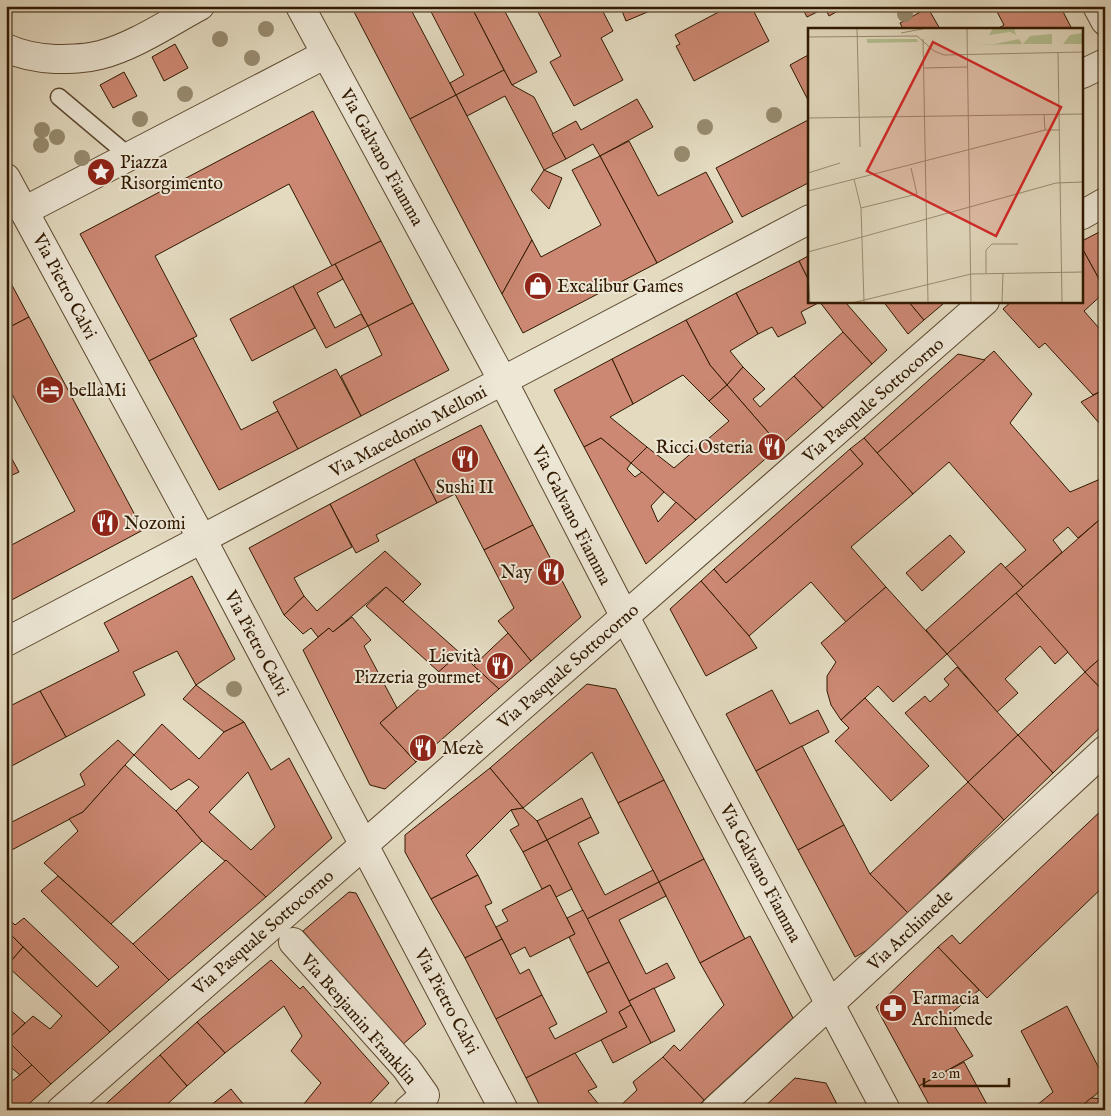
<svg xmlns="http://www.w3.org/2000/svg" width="1111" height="1116" font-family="'IM FELL English',serif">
<rect width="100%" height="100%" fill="#e3dac0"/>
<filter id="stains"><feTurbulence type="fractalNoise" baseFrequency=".004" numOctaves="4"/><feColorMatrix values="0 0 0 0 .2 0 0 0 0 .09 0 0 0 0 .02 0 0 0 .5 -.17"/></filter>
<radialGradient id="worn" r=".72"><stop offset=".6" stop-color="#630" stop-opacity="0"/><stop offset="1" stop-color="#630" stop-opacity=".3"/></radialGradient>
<g fill="#cc8873" stroke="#301900" fill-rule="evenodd">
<path d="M 351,6 L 409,6 L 456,95 L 410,119 Z"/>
<path d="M 428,6 L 471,6 L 504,70 L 456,95 L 450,83 L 464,75 Z"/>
<path d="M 471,6 L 502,6 L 537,72 L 512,85 Z"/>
<path d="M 535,6 L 600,6 L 613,31 L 601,38 L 623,80 L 574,106 L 550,62 L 561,56 Z"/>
<path d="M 620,6 L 662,6 L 626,21 Z"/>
<path d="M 674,6 L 686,6 L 676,10 Z"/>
<path d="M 730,6 L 744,6 L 746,11 L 752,8 L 769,41 L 694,81 L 676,46 L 680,44 L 675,35 Z"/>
<path d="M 801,6 L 847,6 L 829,16 L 825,8 L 807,17 Z"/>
<path d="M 994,6 L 1060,6 L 1072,29 L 997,29 L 1004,25 Z"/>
<path d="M 928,8 L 940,29 L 903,29 L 900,23 Z"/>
<path d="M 175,44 L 188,68 L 164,81 L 152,57 Z"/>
<path d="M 810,54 L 810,104 L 790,65 Z"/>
<path d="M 504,70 L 512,85 L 534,97 L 566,159 L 544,170 L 505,96 L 467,116 L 456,95 Z"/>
<path d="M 124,72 L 137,96 L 113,108 L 100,85 Z"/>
<path d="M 456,95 L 532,240 L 502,294 L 410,119 Z"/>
<path d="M 637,99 L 653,127 L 600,156 L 593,144 L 566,159 L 552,134 L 576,121 L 581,130 Z"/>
<path d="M 313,111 L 381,241 L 332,266 L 289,184 L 155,256 L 197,336 L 149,361 L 80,234 Z"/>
<path d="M 810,119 L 810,182 L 742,217 L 716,168 Z"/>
<path d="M 629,141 L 658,196 L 706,172 L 733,222 L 657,263 L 600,156 Z"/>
<path d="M 600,156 L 657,263 L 523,333 L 502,294 L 532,240 L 541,257 L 601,225 L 572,170 Z"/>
<path d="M 544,170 L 562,178 L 549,209 L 531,190 Z"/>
<path d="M 1105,229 L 1105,290 L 1082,248 L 1082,241 Z"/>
<path d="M 381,241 L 413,303 L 368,326 L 335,264 Z"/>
<path d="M 1082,248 L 1105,290 L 1105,292 L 1084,311 L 1105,335 L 1105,389 L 1093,395 L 1045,343 L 1039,348 L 1003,309 L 1012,301 L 1082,301 Z"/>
<path d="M 810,255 L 810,283 L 799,261 Z"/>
<path d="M 799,261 L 810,283 L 810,301 L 820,302 L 801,312 L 806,323 L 778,337 L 772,327 L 758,334 L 736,293 Z"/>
<path d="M 335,264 L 343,279 L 317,293 L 335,328 L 361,314 L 368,326 L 326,348 L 293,286 Z"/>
<path d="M 6,274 L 29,317 L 6,329 Z"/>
<path d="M 293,286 L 315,328 L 252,361 L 230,319 Z"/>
<path d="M 736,293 L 758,334 L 730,351 L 743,367 L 727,385 L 710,365 L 686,320 Z"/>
<path d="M 819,301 L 849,301 L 846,303 L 887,350 L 872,364 L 843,332 Z"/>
<path d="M 883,301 L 908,301 L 924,320 L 908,334 Z"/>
<path d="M 908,301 L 941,301 L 943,304 L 924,320 Z"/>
<path d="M 413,303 L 449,370 L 361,416 L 341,376 L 382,355 L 368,326 Z"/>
<path d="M 29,317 L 143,530 L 6,603 L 6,548 L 75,511 L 6,383 L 6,329 Z"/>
<path d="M 686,320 L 710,365 L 727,385 L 709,401 L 683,375 L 633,404 L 612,359 Z"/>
<path d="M 843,332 L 872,364 L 823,408 L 794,376 Z"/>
<path d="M 193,338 L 241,430 L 278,411 L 298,449 L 219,490 L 149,361 Z"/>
<path d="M 994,351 L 1032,394 L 1010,423 L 1070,492 L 1105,477 L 1105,515 L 1078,538 L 1068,527 L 1053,540 L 1062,552 L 1023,587 L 1005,568 L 1026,550 L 949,462 L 913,494 L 877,453 Z"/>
<path d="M 958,354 L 985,360 L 877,453 L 864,438 Z"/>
<path d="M 612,359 L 633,404 L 610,417 L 647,447 L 631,463 L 601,438 L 584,447 L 554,390 Z"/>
<path d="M 743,367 L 765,389 L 753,399 L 760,407 L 794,376 L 823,408 L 780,446 L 727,385 Z"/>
<path d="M 336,369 L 361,416 L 298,449 L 273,402 Z"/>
<path d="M 727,385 L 780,446 L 696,520 L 631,463 L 647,447 L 674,468 L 729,421 L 709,401 Z"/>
<path d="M 1105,389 L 1105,420 L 1099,423 L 1081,402 Z"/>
<path d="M 481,425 L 533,525 L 484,550 L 455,494 L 437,503 L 414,459 Z"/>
<path d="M 601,438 L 631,463 L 627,469 L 635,477 L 642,472 L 664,492 L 651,506 L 658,522 L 676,502 L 696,520 L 646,564 L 584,447 Z"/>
<path d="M 864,438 L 913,494 L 851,547 L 886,587 L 846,622 L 811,582 L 749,636 L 701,581 L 714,569 L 726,583 L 863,464 L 850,449 Z"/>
<path d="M 6,448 L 19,472 L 6,478 Z"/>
<path d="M 850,449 L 863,464 L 726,583 L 714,569 Z"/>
<path d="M 414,459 L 437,503 L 376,535 L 379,541 L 356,553 L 330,504 Z"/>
<path d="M 330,504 L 352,547 L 294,578 L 304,596 L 284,615 L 249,548 Z"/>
<path d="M 1105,515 L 1105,654 L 1085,672 L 1016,593 Z"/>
<path d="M 533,525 L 581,617 L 531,661 L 498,621 L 514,608 L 484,550 Z"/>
<path d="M 950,535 L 965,552 L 922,591 L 906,573 Z"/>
<path d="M 385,551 L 421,584 L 403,602 L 386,587 L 333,632 L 329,628 L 318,637 L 311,628 L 303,634 L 284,615 L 304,596 L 317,611 Z"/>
<path d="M 1001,563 L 1023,587 L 947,654 L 926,630 Z"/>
<path d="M 192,576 L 235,659 L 196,685 L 177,651 L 133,672 L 145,695 L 66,737 L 40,691 L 119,651 L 104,623 Z"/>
<path d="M 701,581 L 749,636 L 757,648 L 706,676 L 670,609 Z"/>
<path d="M 386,587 L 460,653 L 439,672 L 366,606 Z"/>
<path d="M 886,587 L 947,654 L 893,702 L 878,686 L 841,720 L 831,705 L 827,691 L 827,676 L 836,662 L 821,643 Z"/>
<path d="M 1016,593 L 1068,652 L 1055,664 L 1040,646 L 1005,679 L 1018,693 L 997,712 L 947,654 Z"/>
<path d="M 352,617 L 371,640 L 364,646 L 397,708 L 380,723 L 416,762 L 385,789 L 370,785 L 303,650 L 329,628 L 333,632 Z"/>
<path d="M 508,633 L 531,661 L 499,689 L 473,666 Z"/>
<path d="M 460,653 L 499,689 L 416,762 L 380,723 Z"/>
<path d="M 1105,654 L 1105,693 L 1085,672 Z"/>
<path d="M 957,667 L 1018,735 L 968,782 L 905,713 L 925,696 L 930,702 L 949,685 L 944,679 Z"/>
<path d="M 1085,672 L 1105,693 L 1105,723 L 1053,773 L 1018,735 Z"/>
<path d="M 587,684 L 616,689 L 664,780 L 618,803 L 592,752 L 523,808 L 490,768 Z"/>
<path d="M 196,685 L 244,722 L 224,732 L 183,699 Z"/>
<path d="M 772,690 L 790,724 L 818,710 L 829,732 L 756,771 L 726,714 Z"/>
<path d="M 40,691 L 66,737 L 6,769 L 6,708 Z"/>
<path d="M 865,698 L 929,766 L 891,801 L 835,741 L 849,728 L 841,720 Z"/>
<path d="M 244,722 L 271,770 L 289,758 L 332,838 L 266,897 L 202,841 L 176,811 L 199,787 L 189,779 L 171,790 L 134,755 L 162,724 L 199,759 L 224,732 ZM 248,772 L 275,827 L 251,850 L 209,812 Z"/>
<path d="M 1018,735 L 1053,773 L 1004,820 L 968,782 Z"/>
<path d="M 118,740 L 134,755 L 83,812 L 6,853 L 6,825 L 85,785 L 80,774 Z"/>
<path d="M 802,746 L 844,825 L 798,850 L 756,771 Z"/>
<path d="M 125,765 L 176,811 L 202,841 L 111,924 L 44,863 L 78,831 L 69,819 L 83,812 Z"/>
<path d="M 490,768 L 523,808 L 511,810 L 466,855 L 478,875 L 431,899 L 405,852 L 405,835 Z"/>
<path d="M 664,780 L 704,859 L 659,882 L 618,803 Z"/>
<path d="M 968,782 L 1004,820 L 908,913 L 870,874 Z"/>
<path d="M 582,798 L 591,817 L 547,840 L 537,821 Z"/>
<path d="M 1105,807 L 1105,885 L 987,998 L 938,947 L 952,935 L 960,944 Z"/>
<path d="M 523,808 L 537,821 L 547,840 L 523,852 L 510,830 L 519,825 L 511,810 Z"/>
<path d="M 591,817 L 599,833 L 578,843 L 605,895 L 653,870 L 659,882 L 587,919 L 547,840 Z"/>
<path d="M 844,825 L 870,874 L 908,913 L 871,948 L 855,957 L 798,850 Z"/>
<path d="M 547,840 L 572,889 L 556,897 L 550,885 L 542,889 L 523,852 Z"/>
<path d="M 704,859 L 745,939 L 700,963 L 659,882 Z"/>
<path d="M 226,860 L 266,897 L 169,980 L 133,944 Z"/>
<path d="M 478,875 L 492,903 L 485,906 L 502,939 L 465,958 L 431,899 Z"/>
<path d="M 58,876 L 133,944 L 169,980 L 110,1032 L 6,930 L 6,916 L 15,925 L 24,918 L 97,987 L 119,967 L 41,891 Z"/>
<path d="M 659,882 L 666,896 L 619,920 L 646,974 L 667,963 L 675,978 L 629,1001 L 587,919 Z"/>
<path d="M 550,885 L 575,934 L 530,957 L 525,947 L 510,955 L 496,927 L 508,921 L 502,910 Z"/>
<path d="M 349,892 L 356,893 L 426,1024 L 402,1045 L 303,931 Z"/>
<path d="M 583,910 L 609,962 L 587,973 L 569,937 L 575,934 L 567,918 Z"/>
<path d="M 6,930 L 23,947 L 6,967 Z"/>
<path d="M 750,936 L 793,1018 L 704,1100 L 663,1057 L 674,1045 L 680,1051 L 724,1005 L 700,963 Z"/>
<path d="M 502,939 L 520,974 L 529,969 L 542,995 L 496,1019 L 465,958 Z"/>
<path d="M 23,947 L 110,1032 L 51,1084 L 7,1040 L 33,1016 L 50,1029 L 62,1016 L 7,966 Z"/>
<path d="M 938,947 L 979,990 L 948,1016 L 973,1056 L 919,1086 L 876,1007 Z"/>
<path d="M 271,960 L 300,989 L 303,986 L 389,1083 L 364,1110 L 299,1110 L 321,1083 L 291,1051 L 302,1036 L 284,1006 L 225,1053 L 197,1022 Z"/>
<path d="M 609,962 L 631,1005 L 619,1012 L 627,1027 L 526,1078 L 496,1019 L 542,995 L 557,1024 L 549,1028 L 555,1039 L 607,1012 L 587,973 Z"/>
<path d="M 654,988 L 675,1031 L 651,1043 L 629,1001 Z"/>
<path d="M 631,1005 L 651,1043 L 613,1063 L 601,1040 L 627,1027 L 619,1012 Z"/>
<path d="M 6,1006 L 25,1023 L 7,1040 L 6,1039 Z"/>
<path d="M 1067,1006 L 1105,1080 L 1105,1087 L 1077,1110 L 1031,1110 L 1053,1092 L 1021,1031 Z"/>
<path d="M 197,1022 L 225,1053 L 187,1086 L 160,1055 Z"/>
<path d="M 6,1039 L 32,1065 L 20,1075 L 6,1063 Z"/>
<path d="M 575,1053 L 597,1087 L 588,1091 L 600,1106 L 618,1108 L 637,1090 L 633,1082 L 663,1057 L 704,1100 L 694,1110 L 542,1110 L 526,1078 Z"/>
<path d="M 160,1055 L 187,1086 L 161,1110 L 99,1110 Z"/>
<path d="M 964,1062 L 990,1110 L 932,1110 L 919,1086 Z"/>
<path d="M 32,1065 L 51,1084 L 22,1110 L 6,1110 L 6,1086 Z"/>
<path d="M 795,1078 L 826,1083 L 840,1110 L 761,1110 Z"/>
<path d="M 231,1089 L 248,1110 L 205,1110 Z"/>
<path d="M 1091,1098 L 1105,1099 L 1105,1110 L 1077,1110 Z"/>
</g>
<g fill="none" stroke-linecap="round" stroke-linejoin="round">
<defs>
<path id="service" d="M 59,97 L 129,156"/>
<g id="minor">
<path d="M 300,6 L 503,381 L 625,617 L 886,1110"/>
<path d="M 1097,6 L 1105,21"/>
<path d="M 1082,74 L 1105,63"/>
<path d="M 6,178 L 202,539 L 504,1110"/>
<path d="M 24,211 L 326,54"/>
<path d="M 1082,215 L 1105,202"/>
<path d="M 6,642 L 810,219"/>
<path d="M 293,942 L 406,1068 L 425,1095 L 408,1110"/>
<path d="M 61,1110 L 985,301"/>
<path d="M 715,1110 L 1105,750"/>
</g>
<path id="tertiary" d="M 6,48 C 21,55 38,58 55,59 C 70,59 85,59 100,55 C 133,47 170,22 200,6"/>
</defs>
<use href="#service" stroke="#5d4930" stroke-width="19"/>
<use href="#minor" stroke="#5d4930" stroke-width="30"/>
<use href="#tertiary" stroke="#5d4930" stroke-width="30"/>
<use href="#service" stroke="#ede7d6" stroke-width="16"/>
<use href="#minor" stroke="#ede7d6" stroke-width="28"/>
<use href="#tertiary" stroke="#ede7d6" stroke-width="28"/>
</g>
<g fill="#978b6f">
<circle cx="905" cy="14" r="8"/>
<circle cx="266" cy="29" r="8"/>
<circle cx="220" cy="39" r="8"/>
<circle cx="252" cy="58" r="8"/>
<circle cx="185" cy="94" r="8"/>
<circle cx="774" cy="115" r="8"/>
<circle cx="140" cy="119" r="8"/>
<circle cx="705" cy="127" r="8"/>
<circle cx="42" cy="130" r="8"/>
<circle cx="57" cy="137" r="8"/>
<circle cx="41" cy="145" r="8"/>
<circle cx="682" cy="154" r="8"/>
<circle cx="82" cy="158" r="8"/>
<circle cx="234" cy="689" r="8"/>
</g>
<defs>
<symbol id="sight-disc" viewBox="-11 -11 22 22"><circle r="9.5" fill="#8f2418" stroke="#ede7d6"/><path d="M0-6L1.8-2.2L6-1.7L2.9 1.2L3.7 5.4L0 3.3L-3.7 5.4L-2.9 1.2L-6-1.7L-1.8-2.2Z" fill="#fff"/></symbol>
<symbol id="shop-disc" viewBox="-11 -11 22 22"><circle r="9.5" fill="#8f2418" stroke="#ede7d6"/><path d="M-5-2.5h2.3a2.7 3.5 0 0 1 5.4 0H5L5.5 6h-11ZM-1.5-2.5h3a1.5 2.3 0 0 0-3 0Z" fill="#fff"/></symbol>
<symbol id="hotel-disc" viewBox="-11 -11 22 22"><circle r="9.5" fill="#8f2418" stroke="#ede7d6"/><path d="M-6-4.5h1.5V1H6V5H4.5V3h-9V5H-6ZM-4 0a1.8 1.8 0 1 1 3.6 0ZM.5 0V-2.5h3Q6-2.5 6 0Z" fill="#fff"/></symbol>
<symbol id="restaurant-disc" viewBox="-11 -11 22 22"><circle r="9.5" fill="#8f2418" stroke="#ede7d6"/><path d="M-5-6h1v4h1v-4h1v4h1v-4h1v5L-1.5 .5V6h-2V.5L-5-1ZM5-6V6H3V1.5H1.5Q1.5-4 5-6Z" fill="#fff"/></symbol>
<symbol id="pharmacy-disc" viewBox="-11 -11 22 22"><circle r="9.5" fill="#8f2418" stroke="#ede7d6"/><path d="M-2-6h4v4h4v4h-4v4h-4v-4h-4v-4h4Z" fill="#fff"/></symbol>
</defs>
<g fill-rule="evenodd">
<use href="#sight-disc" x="85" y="156" width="32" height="32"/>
<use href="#shop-disc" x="522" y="270" width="32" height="32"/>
<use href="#hotel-disc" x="34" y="374" width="32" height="32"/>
<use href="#restaurant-disc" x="756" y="431" width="32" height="32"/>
<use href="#restaurant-disc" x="449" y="443" width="32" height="32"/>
<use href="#restaurant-disc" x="89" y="507" width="32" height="32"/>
<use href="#restaurant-disc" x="535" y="556" width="32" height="32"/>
<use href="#restaurant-disc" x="484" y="650" width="32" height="32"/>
<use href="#restaurant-disc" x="407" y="732" width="32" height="32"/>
<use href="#pharmacy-disc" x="877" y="992" width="32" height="32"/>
</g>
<g text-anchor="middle" stroke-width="4" stroke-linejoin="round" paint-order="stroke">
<g font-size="18" fill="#301900" stroke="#ede7d6">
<text transform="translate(382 157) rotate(61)" y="6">Via Galvano Fiamma</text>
<text transform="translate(65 286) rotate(62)" y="6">Via Pietro Calvi</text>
<text transform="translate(873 400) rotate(-41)" y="6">Via Pasquale Sottocorno</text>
<text transform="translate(408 431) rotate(-28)" y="6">Via Macedonio Melloni</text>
<text transform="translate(572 515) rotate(63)" y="6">Via Galvano Fiamma</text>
<text transform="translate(257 643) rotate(62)" y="6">Via Pietro Calvi</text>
<text transform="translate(568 666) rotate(-41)" y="6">Via Pasquale Sottocorno</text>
<text transform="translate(761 873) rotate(62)" y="6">Via Galvano Fiamma</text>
<text transform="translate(910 930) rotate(-43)" y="6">Via Archimede</text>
<text transform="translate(263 932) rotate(-41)" y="6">Via Pasquale Sottocorno</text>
<text transform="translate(447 1001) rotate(62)" y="6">Via Pietro Calvi</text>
<text transform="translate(359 1019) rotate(49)" y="6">Via Benjamin Franklin</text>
</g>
<g font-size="18" fill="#301900" stroke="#ede7d6" text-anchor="start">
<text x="120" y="168">Piazza<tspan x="120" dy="21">Risorgimento</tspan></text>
<text x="557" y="292">Excalibur Games</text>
<text x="69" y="396">bellaMi</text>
<text x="753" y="453" text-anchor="end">Ricci Osteria</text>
<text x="465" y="493" text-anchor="middle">Sushi II</text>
<text x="124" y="529">Nozomi</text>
<text x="532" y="578" text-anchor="end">Nay</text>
<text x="481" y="662" text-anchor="end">Lievità<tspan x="481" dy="21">Pizzeria gourmet</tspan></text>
<text x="442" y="754">Mezè</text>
<text x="912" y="1004">Farmacia<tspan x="912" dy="21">Archimede</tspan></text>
</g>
</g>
<g transform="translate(808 28)">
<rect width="275" height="275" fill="#e3dac0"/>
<path d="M 185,0 L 206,0 L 208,7 L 202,4 L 181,7 ZM 275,5 L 275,16 L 255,16 L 262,7 ZM 244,6 L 244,16 L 215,16 L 222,8 ZM 59,11 L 109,11 L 110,14 L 59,15 ZM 211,11 L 214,16 L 169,17 L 187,16 Z" fill="#b4c092"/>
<path fill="none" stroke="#9b8d73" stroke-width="1" d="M 49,0 L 52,119M 159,0 L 163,275M 93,5 L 119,0M 0,9 L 109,8 L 126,23 L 136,27 L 275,24M 115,11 L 120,275M 250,24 L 254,275M 115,40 L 159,39M 236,86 L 237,102M 0,90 L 275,86M 0,145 L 32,135M 46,151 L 53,180 L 56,274M 0,163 L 237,102 L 252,102M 53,180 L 109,166 L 103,140M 0,224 L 248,155 L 275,154M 178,245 L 178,222 L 184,216 L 210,216M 0,247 L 2,275M 44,275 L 163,246 L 275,244M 194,275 L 195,245"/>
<path fill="#d62828" fill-opacity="0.15" stroke="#d62828" stroke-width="2.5" d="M 125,14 L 253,79 L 188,208 L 59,143 Z"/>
<rect width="275" height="275" fill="none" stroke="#301900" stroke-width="2.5"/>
</g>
<rect width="1111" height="1116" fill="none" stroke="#e3dac0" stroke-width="25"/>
<rect x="8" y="8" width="1096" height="1101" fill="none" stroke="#301900" stroke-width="2.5"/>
<rect x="12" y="12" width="1086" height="1091" fill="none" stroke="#301900"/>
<path d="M924 1078v8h85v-8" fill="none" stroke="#301900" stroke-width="2.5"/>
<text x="931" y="1078" font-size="15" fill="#301900" stroke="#ede7d6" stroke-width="4" paint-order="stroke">20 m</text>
<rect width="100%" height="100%" filter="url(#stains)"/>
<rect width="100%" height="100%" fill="url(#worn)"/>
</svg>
